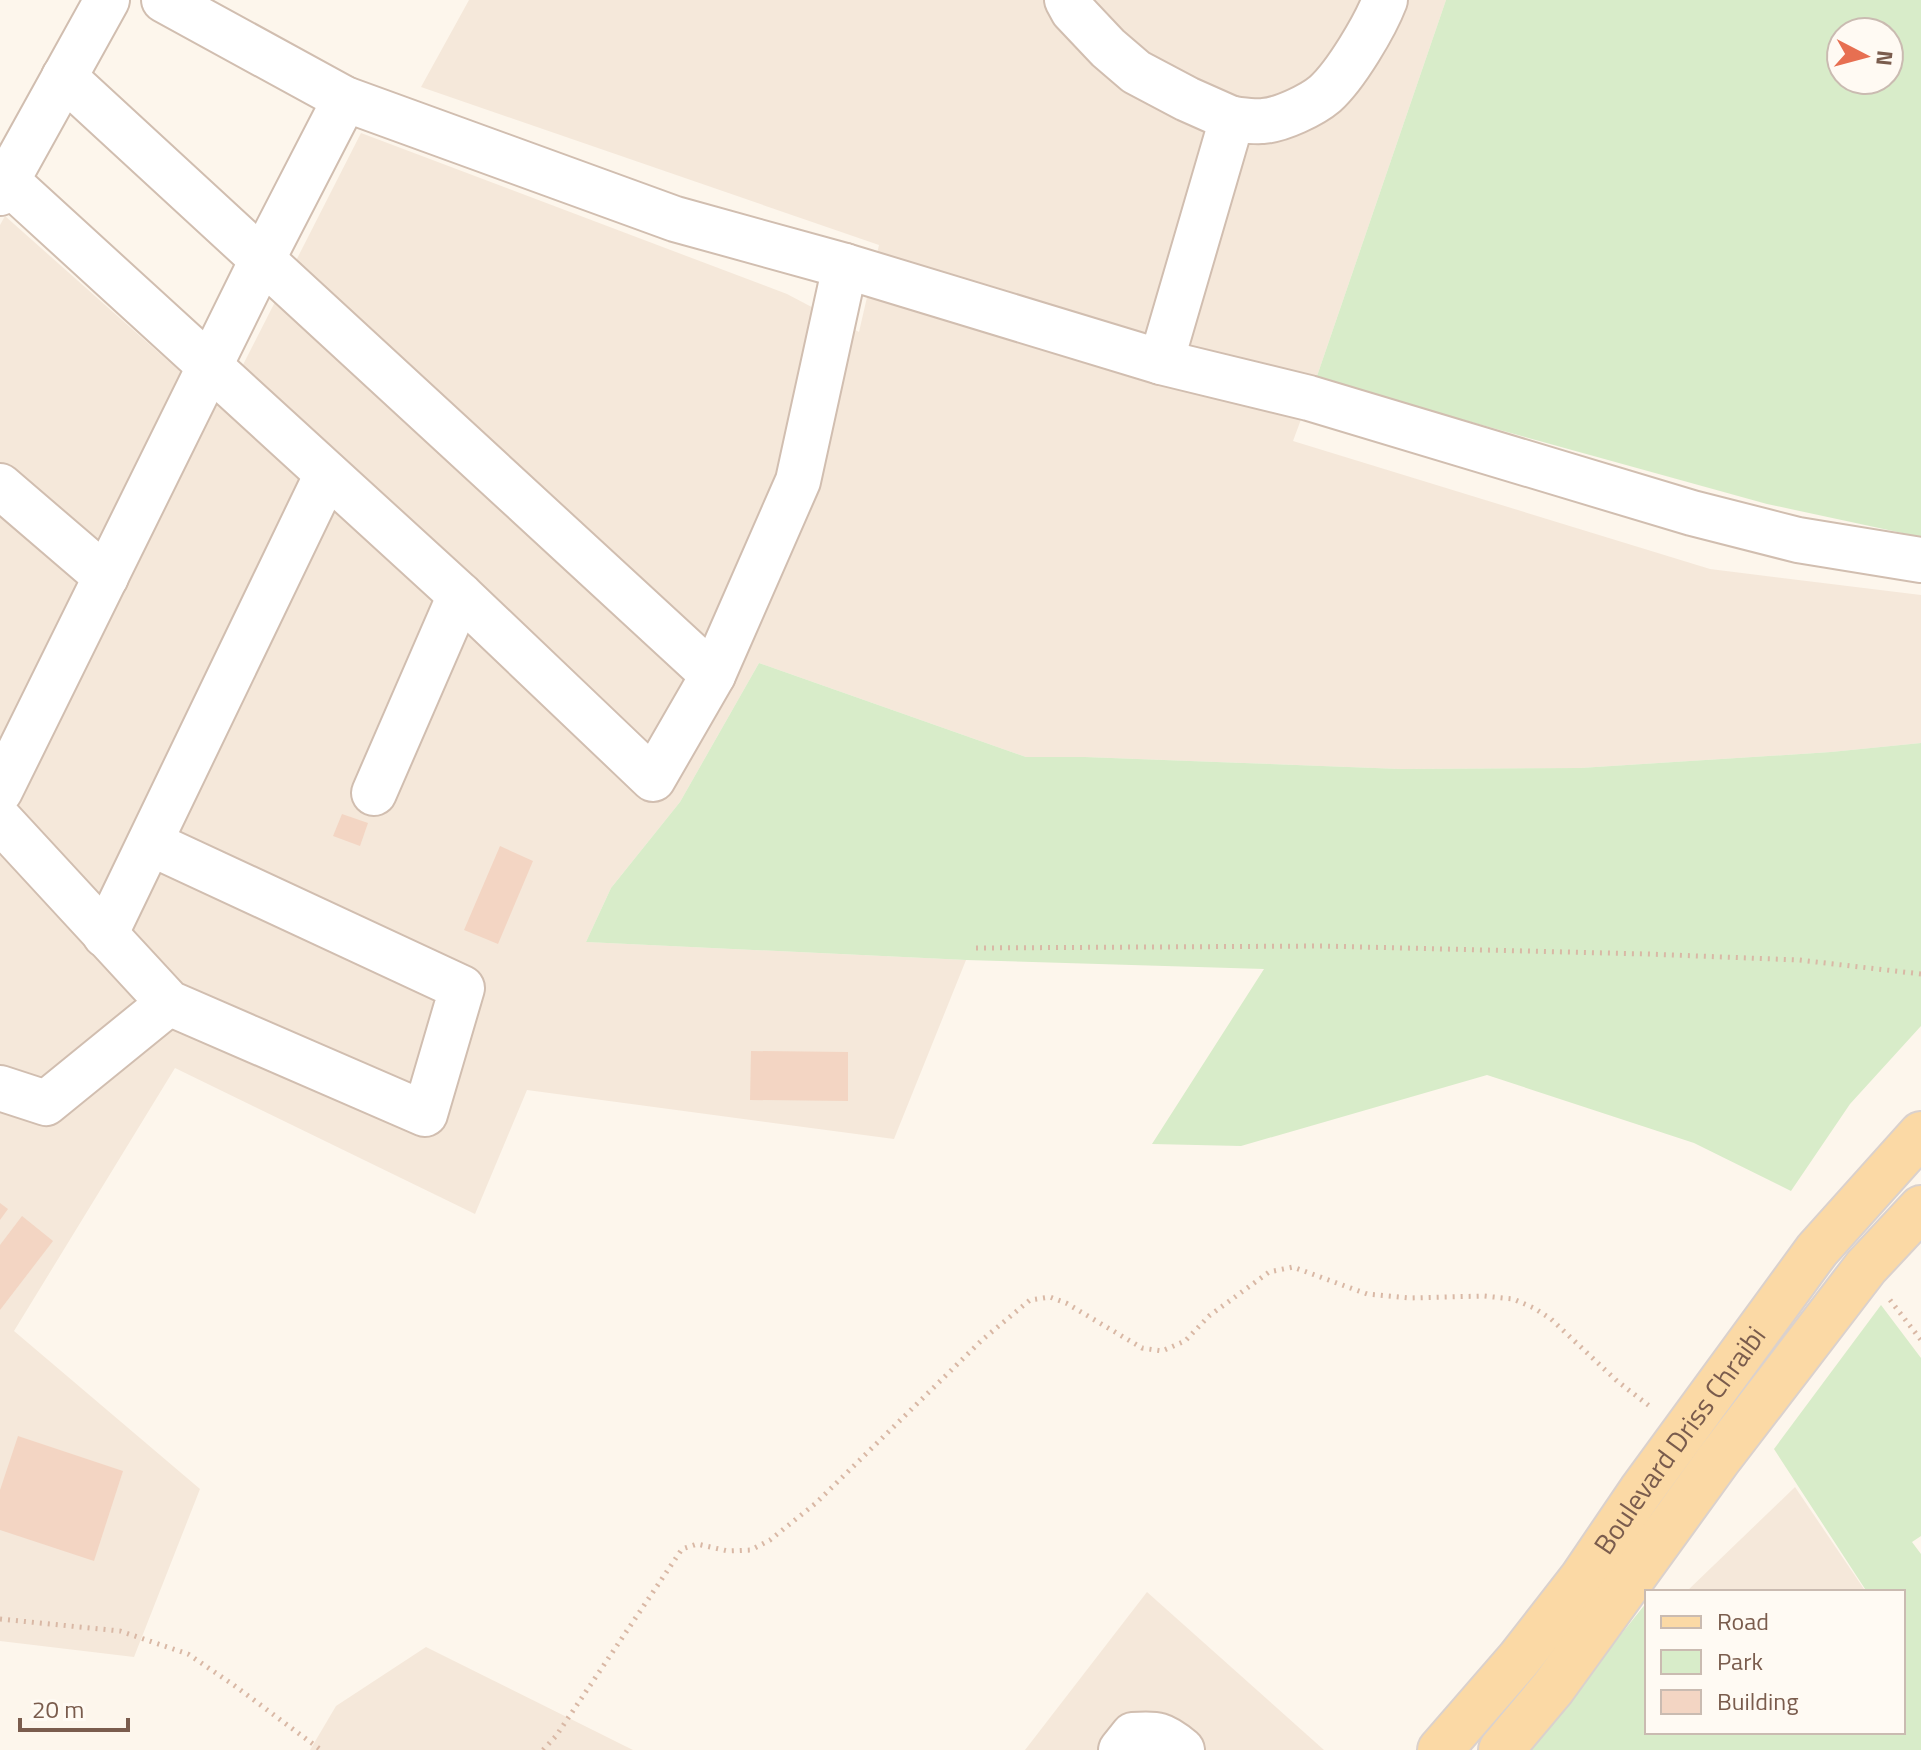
<svg xmlns="http://www.w3.org/2000/svg" width="1921" height="1750" font-family="'Titillium Web',sans-serif">
<rect width="100%" height="100%" fill="#fdf6ec"/>
<g fill="#f5e8da">
<path d="M 469,0 L 1446,0 L 1316,379 L 1293,441 L 1710,569 L 1921,595 L 1921,743 L 1831,752 L 1580,768 L 1401,769 L 1085,757 L 1026,757 L 759,663 L 680,802 L 611,888 L 586,942 L 966,960 L 894,1139 L 527,1090 L 475,1214 L 175,1068 L 14,1331 L 200,1489 L 134,1657 L 0,1641 L 0,225 L 5,216 L 221,408 L 361,133 L 787,294 L 859,332 L 879,245 L 421,87 Z"/>
<path d="M 1795,1487 L 1866,1592 L 1686,1592 Z"/>
<path d="M 1147,1592 L 1324,1750 L 1025,1750 Z"/>
<path d="M 426,1647 L 633,1750 L 310,1750 L 336,1706 Z"/>
</g>
<g fill="#d8ecc9" fill-rule="evenodd">
<path d="M 1446,0 L 1921,0 L 1921,537 L 1767,504 L 1316,379 ZM 1841,32 L 1889,32 L 1889,80 L 1841,80 Z"/>
<path d="M 759,663 L 1026,757 L 1085,757 L 1401,769 L 1580,768 L 1831,752 L 1921,743 L 1921,1026 L 1850,1104 L 1791,1191 L 1694,1143 L 1487,1075 L 1241,1146 L 1152,1144 L 1264,969 L 966,960 L 586,942 L 611,888 L 680,802 Z"/>
<path d="M 1881,1305 L 1921,1358 L 1921,1536 L 1912,1542 L 1921,1554 L 1921,1750 L 1528,1750 L 1647,1602 L 1647,1732 L 1903,1732 L 1903,1592 L 1867,1592 L 1774,1449 Z"/>
</g>
<g fill="#f3d5c3">
<path d="M 342,814 L 368,823 L 360,846 L 333,836 Z"/>
<path d="M 500,846 L 533,861 L 498,944 L 464,930 Z"/>
<path d="M 751,1051 L 848,1052 L 848,1101 L 750,1100 Z"/>
<path d="M 0,1203 L 8,1209 L 0,1220 Z"/>
<path d="M 22,1216 L 53,1241 L 0,1310 L 0,1245 Z"/>
<path d="M 18,1436 L 123,1471 L 94,1561 L 0,1530 L 0,1490 Z"/>
</g>
<g fill="none" stroke-linecap="round" stroke-linejoin="round">
<defs>
<g id="minor">
<path d="M 164,0 L 345,99 L 675,219 L 845,266 L 1161,362 L 1309,398 L 1692,513 L 1798,540 L 1921,560"/>
<path d="M 1067,0 L 1073,11 L 1108,48 L 1136,72 L 1187,99 L 1232,119"/>
<path d="M 64,77 L 713,675"/>
<path d="M 7,181 L 460,595 L 653,779 L 713,675 L 798,481 L 845,266"/>
<path d="M 0,193 L 107,0"/>
<path d="M 1161,362 L 1232,119 C 1242,120 1254,122 1263,121 C 1281,120 1312,105 1325,94 C 1346,75 1375,26 1385,0"/>
<path d="M 0,486 L 106,577"/>
<path d="M 0,791 L 262,260 L 345,99"/>
<path d="M 374,793 L 460,595"/>
<path d="M 0,820 L 169,1003 L 425,1114 L 462,988 L 150,843"/>
<path d="M 105,935 L 327,474"/>
<path d="M 0,1088 L 46,1103 L 169,1003"/>
<path d="M 1121,1750 L 1133,1735 C 1157,1733 1163,1734 1182,1750"/>
</g>
<g id="major">
<path id="s1" d="M 1440,1750 L 1519,1659 L 1582,1578 L 1641,1491 L 1817,1250 L 1921,1134"/>
<path d="M 1501,1750 L 1553,1688 L 1718,1460 L 1866,1267 L 1921,1208"/>
</g>
</defs>
<use href="#minor" stroke="#d1beb0" stroke-width="48"/>
<use href="#major" stroke="#dad1cd" stroke-width="48"/>
<g stroke="#d9b8a5" stroke-width="5" stroke-dasharray="2 6" stroke-linecap="butt">
<path d="M 976,948 L 1322,946 L 1647,954 L 1799,960 L 1921,974"/>
<path d="M 1890,1300 L 1921,1340"/>
<path d="M 0,1619 L 120,1631 L 188,1654 L 235,1686 L 321,1750"/>
<path d="M 543,1750 L 556,1736 L 682,1549 L 697,1544 L 728,1551 L 751,1550 L 770,1540 L 816,1503 L 982,1340 L 1030,1300 L 1050,1297 L 1066,1303 L 1142,1348 L 1162,1351 L 1185,1341 L 1209,1316 L 1269,1272 L 1293,1267 L 1367,1294 L 1409,1298 L 1484,1296 L 1513,1299 L 1534,1308 L 1551,1319 L 1617,1381 L 1652,1408"/>
</g>
<use href="#minor" stroke="#fff" stroke-width="44"/>
<use href="#major" stroke="#fbd9a5" stroke-width="44"/>
</g>
<g text-anchor="middle" stroke-width="7" stroke-linejoin="round" paint-order="stroke">
<g font-size="28" fill="#7a5c4d" stroke="#fffaf3">
<text dy="10" stroke="none"><textPath href="#s1" startOffset="392">Boulevard Driss Chraibi</textPath></text>
</g>
</g>
<rect x="1645" y="1590" width="260" height="144" fill="#fffaf3" stroke="#cabbb1" stroke-width="2"/>
<rect x="1661" y="1616" width="40" height="12" fill="#fbd9a5" stroke="#cabbb1" stroke-width="2"/>
<text x="1717" y="1630" font-size="24" fill="#7a5c4d">Road</text>
<rect x="1661" y="1650" width="40" height="24" fill="#d8ecc9" stroke="#cabbb1" stroke-width="2"/>
<text x="1717" y="1670" font-size="24" fill="#7a5c4d">Park</text>
<rect x="1661" y="1690" width="40" height="24" fill="#f3d5c3" stroke="#cabbb1" stroke-width="2"/>
<text x="1717" y="1710" font-size="24" fill="#7a5c4d">Building</text>
<g transform="translate(1865 56) rotate(96)"><circle r="38" fill="#fffaf3" stroke="#cabbb1" stroke-width="2"/>
<path d="M0-6L14 30L0 20L-14 30Z" fill="#e76f51"/>
<text y="-12" font-size="22" font-weight="bold" text-anchor="middle" fill="#7a5c4d">N</text>
</g>
<path d="M20 1718v12h108v-12" fill="none" stroke="#7a5c4d" stroke-width="4"/>
<text x="32" y="1718" font-size="24" fill="#7a5c4d" stroke="#fffaf3" stroke-width="6" paint-order="stroke">20 m</text>
</svg>
